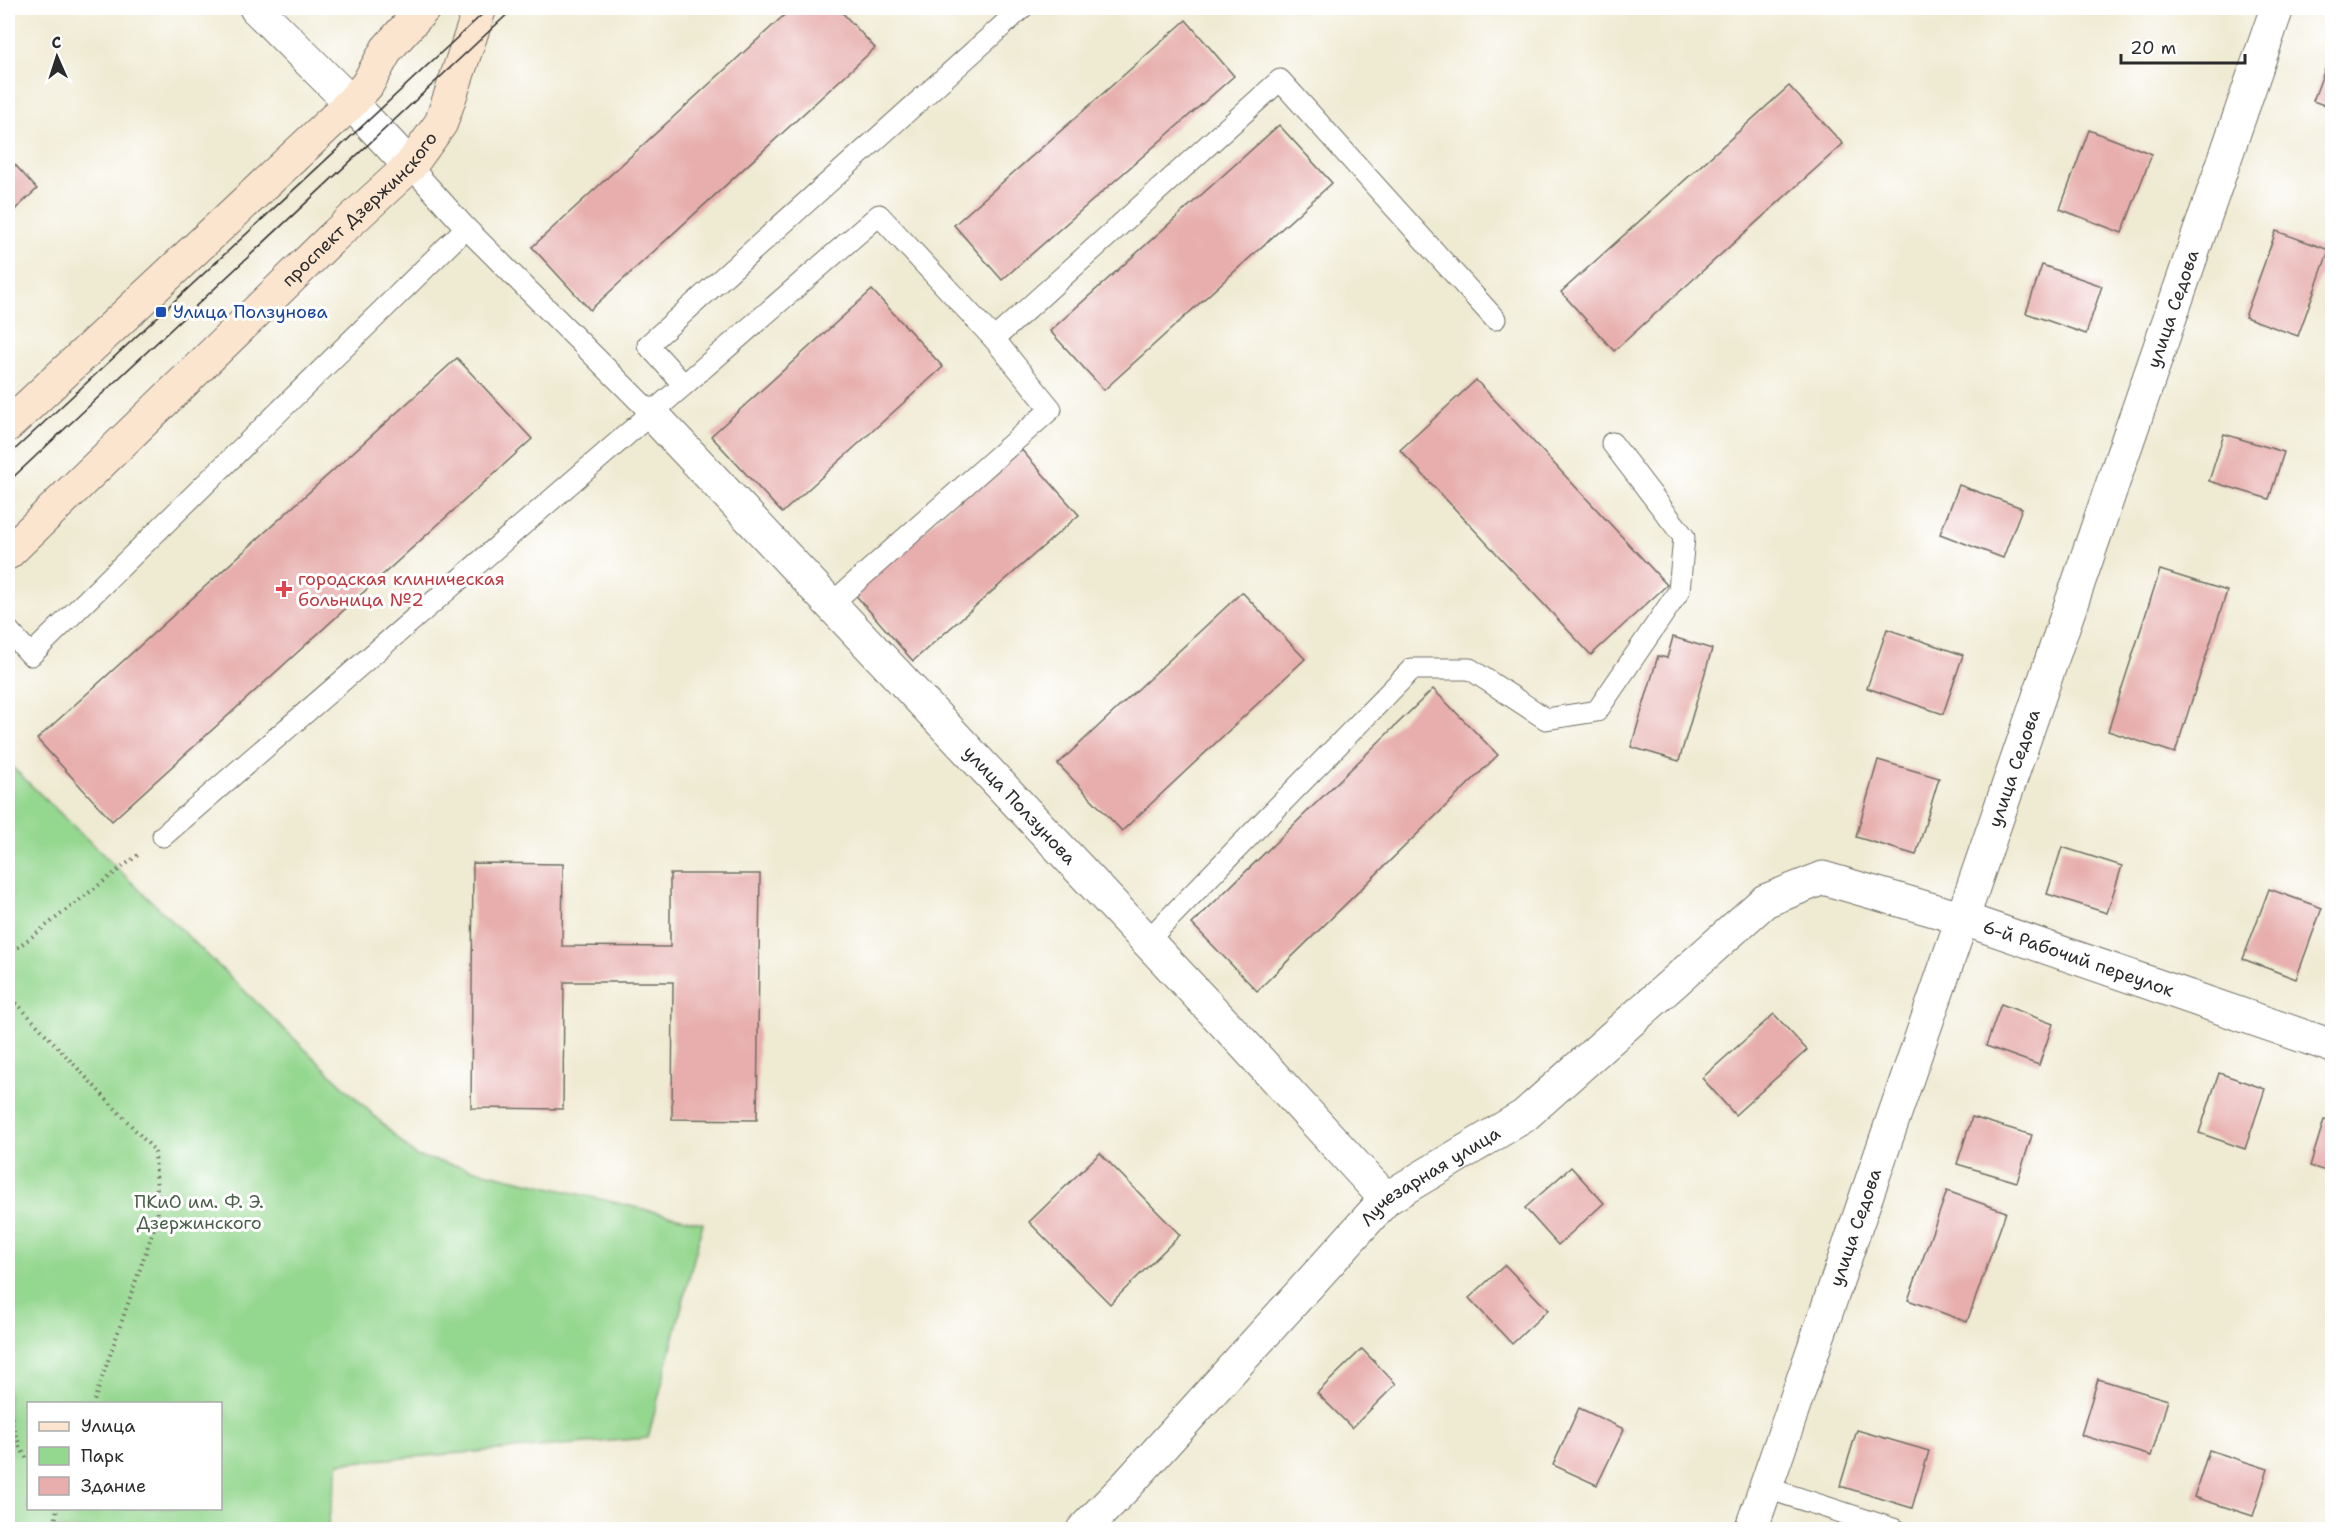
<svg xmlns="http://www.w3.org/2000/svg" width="2340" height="1537" font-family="'Shantell Sans',sans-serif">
<rect width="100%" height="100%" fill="#fff"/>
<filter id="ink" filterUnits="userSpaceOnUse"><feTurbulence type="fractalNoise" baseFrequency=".0167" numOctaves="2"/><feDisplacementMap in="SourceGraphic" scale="12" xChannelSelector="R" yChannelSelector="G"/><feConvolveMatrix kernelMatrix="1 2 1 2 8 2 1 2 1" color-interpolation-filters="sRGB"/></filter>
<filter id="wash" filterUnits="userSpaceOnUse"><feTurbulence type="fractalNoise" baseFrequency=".008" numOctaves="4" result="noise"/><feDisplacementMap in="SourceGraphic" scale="24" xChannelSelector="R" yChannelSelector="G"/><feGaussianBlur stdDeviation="1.35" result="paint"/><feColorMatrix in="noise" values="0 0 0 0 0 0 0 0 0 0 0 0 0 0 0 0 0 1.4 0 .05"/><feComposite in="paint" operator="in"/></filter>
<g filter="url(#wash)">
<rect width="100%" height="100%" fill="#efead2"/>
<path fill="#94d78f" stroke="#60815d" stroke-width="1.5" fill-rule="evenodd" d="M 8,763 L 416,1156 L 703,1223 L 648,1438 L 339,1463 L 327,1529 L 8,1529 ZM 28,1404 L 220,1404 L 220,1508 L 28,1508 Z"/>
<g id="blocks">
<g fill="#e7aead">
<path d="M 792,8 L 838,8 L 875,48 L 590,310 L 532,247 Z"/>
<path d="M 1186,20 L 1234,76 L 1002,280 L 954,225 Z"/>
<path d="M 2332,50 L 2332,108 L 2313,101 Z"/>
<path d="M 1789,86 L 1843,144 L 1614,351 L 1561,292 Z"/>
<path d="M 1279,125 L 1332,183 L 1104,390 L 1050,331 Z"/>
<path d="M 2089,130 L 2152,154 L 2122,233 L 2060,209 Z"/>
<path d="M 8,157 L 37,189 L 8,216 Z"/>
<path d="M 2276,231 L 2329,250 L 2298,336 L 2245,317 Z"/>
<path d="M 2042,265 L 2102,286 L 2086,334 L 2026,313 Z"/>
<path d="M 872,290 L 943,367 L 782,513 L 711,436 Z"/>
<path d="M 457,358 L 532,439 L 112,821 L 37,739 Z"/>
<path d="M 1476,380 L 1667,585 L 1591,655 L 1400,450 Z"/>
<path d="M 2224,434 L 2284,452 L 2269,499 L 2209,481 Z"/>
<path d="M 1019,447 L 1079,515 L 913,661 L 853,592 Z"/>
<path d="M 1959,485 L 2022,508 L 2003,558 L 1940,534 Z"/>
<path d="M 2160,570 L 2227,591 L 2175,753 L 2108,731 Z"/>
<path d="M 1242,592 L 1305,659 L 1122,831 L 1058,764 Z"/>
<path d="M 1887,629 L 1963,655 L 1943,714 L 1867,688 Z"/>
<path d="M 1673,637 L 1712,649 L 1679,761 L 1631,747 L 1658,656 L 1667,658 Z"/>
<path d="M 1433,689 L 1498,755 L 1257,991 L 1192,924 Z"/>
<path d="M 1878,760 L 1939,778 L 1916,855 L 1856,837 Z"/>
<path d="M 2062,847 L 2122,866 L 2107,913 L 2047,894 Z"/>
<path d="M 473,863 L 563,864 L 562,946 L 670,947 L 670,874 L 760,874 L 757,1120 L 672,1119 L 673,982 L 564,982 L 563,1109 L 471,1108 Z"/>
<path d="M 2269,889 L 2322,908 L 2296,979 L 2243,959 Z"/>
<path d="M 2001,1004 L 2053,1024 L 2039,1065 L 1986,1046 Z"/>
<path d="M 1774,1014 L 1807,1050 L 1735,1115 L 1702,1078 Z"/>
<path d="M 2219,1073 L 2265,1089 L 2245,1149 L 2199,1133 Z"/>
<path d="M 1972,1117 L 2032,1135 L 2017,1182 L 1957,1164 Z"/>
<path d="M 2324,1120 L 2332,1122 L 2332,1173 L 2310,1166 Z"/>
<path d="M 1100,1153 L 1180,1235 L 1110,1304 L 1029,1222 Z"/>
<path d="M 1571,1167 L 1604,1203 L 1558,1245 L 1525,1208 Z"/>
<path d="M 1947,1191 L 2006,1212 L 1967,1322 L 1908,1300 Z"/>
<path d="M 1505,1265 L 1548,1310 L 1512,1344 L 1469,1298 Z"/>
<path d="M 1362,1349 L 1396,1384 L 1352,1428 L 1317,1393 Z"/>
<path d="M 2098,1379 L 2168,1400 L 2151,1456 L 2081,1435 Z"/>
<path d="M 1579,1408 L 1624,1429 L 1597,1485 L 1553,1465 Z"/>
<path d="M 1857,1430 L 1929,1451 L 1912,1508 L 1840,1486 Z"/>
<path d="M 2209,1450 L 2268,1469 L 2253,1516 L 2194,1497 Z"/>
</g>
</g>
</g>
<g filter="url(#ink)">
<use href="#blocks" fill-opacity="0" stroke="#706e65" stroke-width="1.5"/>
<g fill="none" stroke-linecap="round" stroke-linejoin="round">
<defs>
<g id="lane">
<path d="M 410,166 L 466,228 L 652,414"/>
<path d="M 994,339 L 1280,80 L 1495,319"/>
<path d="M 684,385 L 879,215 L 994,339 L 1051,409 L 831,604"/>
<path d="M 8,630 L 31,655 L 466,228"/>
<path d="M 163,836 L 684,385 L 648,345 L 1022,8"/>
<path d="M 1147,941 L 1412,669 L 1470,669 L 1546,719 L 1597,711 L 1679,591 L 1684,537 L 1612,443"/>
<path d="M 1764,1487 L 1896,1530"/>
</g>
<g id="street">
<path d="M 256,8 L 351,103 L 410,166"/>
<path id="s1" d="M 652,414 L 1242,1042 L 1386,1199"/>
<path id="s2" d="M 1083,1530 L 1127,1485 L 1386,1199 L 1524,1116 L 1765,901 L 1823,878 L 1961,918 L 2332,1046"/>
<path id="s3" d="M 1751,1530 L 2277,8"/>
</g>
<g id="secondary">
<path d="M 8,425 L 351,103 L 367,85 L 387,49 L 424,8"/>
<path id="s4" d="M 8,553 L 333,237 L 410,166 L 441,123 L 480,8"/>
</g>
</defs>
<use href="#lane" stroke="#706e65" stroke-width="23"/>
<use href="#street" stroke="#706e65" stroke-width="35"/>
<use href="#secondary" stroke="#706e65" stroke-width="35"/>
<g stroke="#706e65" stroke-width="4" stroke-dasharray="1.5 4.5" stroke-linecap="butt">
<path d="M 8,955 L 138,855"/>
<path d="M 8,994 L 155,1151 L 158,1217 L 93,1404"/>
<path d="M 8,1406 L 20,1447 L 28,1461"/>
<path d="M 54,1530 L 57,1508"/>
</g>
<use href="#lane" stroke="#fff" stroke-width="21"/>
<use href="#street" stroke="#fff" stroke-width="33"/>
<use href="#secondary" stroke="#fce5cf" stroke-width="33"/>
<g stroke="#2b2b2b" stroke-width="1.5">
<path d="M 8,456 L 489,8"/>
<path d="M 8,482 L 514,8"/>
</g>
</g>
</g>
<rect fill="#1a4fb4" stroke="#fff" stroke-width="2" x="155" y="306" width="12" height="12" rx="3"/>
<path fill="#e0444e" stroke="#fff" stroke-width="2" d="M281 580h6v6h6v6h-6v6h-6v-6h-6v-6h6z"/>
<g text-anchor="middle" stroke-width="6" stroke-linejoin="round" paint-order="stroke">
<g font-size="18" fill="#2b2b2b" stroke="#fff">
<text dy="6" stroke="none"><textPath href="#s4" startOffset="492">проспект Дзержинского</textPath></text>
<text dy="6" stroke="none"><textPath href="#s3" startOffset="1292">улица Седова</textPath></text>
<text dy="6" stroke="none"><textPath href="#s3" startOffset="806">улица Седова</textPath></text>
<text dy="6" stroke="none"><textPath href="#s1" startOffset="537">улица Ползунова</textPath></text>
<text dy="6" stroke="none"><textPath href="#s2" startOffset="1263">6-й Рабочий переулок</textPath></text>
<text dy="6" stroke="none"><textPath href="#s2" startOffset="498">Лучезарная улица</textPath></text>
<text dy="6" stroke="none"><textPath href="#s3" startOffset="320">улица Седова</textPath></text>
</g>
<g font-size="18" fill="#164399" stroke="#fff" text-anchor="start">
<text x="173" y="318">Улица Ползунова</text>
</g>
<g font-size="18" fill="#be3a42" stroke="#fff" text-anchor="start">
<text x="298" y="585">городская клиническая<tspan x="298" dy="21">больница №2</tspan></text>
</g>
<g font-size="18" fill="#4a5f49" stroke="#fff">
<text x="199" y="1208">ПКиО им. Ф. Э.<tspan x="199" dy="21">Дзержинского</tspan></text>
</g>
</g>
<rect width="2340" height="1537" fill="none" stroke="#fff" stroke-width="30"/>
<rect x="27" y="1402" width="195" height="108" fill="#ffffff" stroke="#aaaaaa" stroke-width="1.5"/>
<rect x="39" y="1422" width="30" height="9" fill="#fce5cf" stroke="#aaaaaa" stroke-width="1.5"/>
<text x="81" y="1432" font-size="18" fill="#2b2b2b">Улица</text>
<rect x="39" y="1447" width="30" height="18" fill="#94d78f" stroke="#aaaaaa" stroke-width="1.5"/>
<text x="81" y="1462" font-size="18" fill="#2b2b2b">Парк</text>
<rect x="39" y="1477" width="30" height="18" fill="#e7aead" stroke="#aaaaaa" stroke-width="1.5"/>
<text x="81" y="1492" font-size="18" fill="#2b2b2b">Здание</text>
<g transform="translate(57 57) rotate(357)" stroke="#ffffff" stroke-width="4.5" paint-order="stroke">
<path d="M0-4.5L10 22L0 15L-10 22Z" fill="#2b2b2b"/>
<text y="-9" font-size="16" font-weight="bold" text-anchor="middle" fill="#2b2b2b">С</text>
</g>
<path d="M2121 54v9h124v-9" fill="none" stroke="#2b2b2b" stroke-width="3"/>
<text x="2130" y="54" font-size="18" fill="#2b2b2b" stroke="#ffffff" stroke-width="4.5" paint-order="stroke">20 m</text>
</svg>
